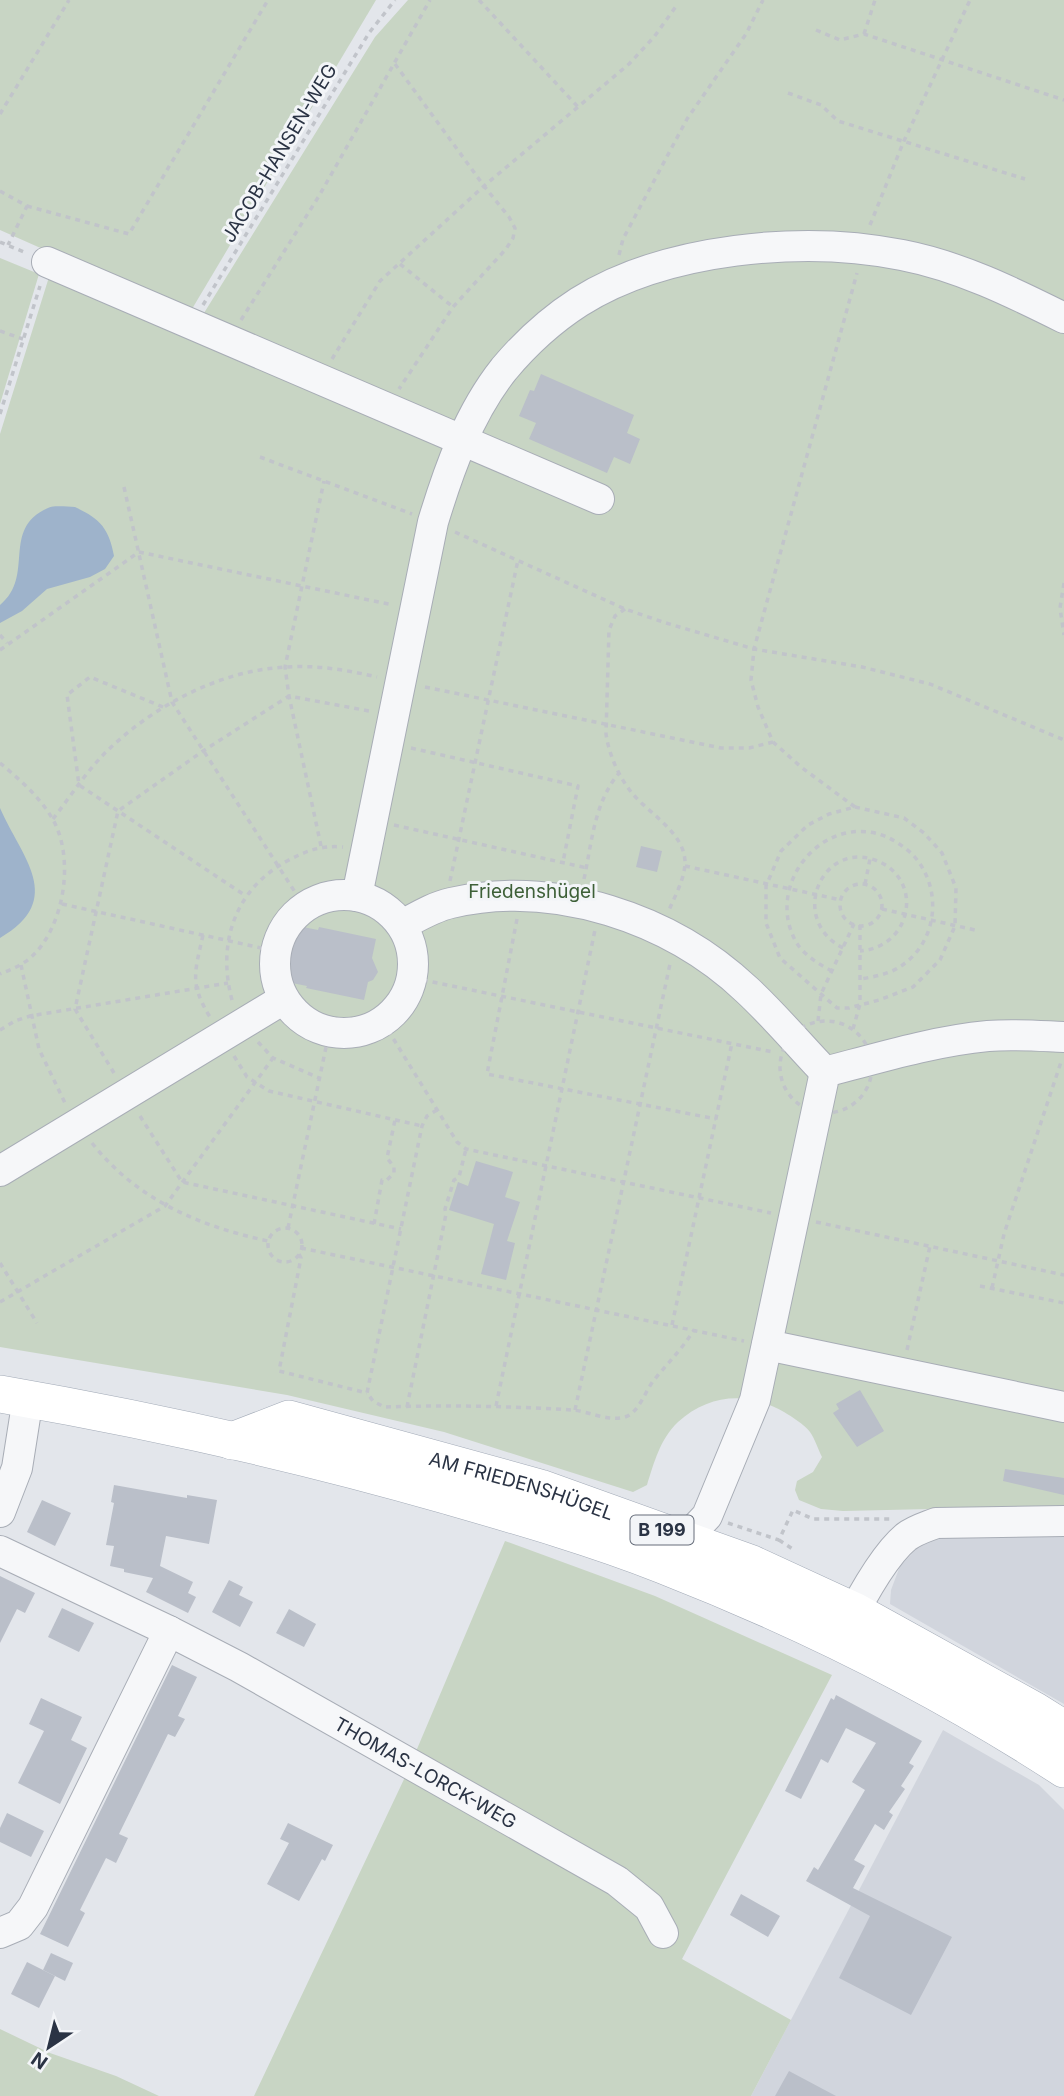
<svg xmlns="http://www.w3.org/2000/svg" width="1064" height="2096" font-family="Inter,sans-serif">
<rect width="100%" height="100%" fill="#e3e6eb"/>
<g fill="#d1d5dd">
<path d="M 1064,1530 L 1064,1704 L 890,1604 L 891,1590 L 900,1566 L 920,1545 L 950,1533 Z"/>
<path d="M 943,1730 L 1039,1785 L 1064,1810 L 1064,2096 L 751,2096 Z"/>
</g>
<g fill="#c8d5c4">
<path d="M 0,0 L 376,0 L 189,314 L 0,230 Z"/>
<path d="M 408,0 L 1064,0 L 1064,1506 L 843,1511 L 821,1509 L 799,1500 L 795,1490 L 797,1481 L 813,1472 L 822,1457 C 818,1449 815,1439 810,1432 C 804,1424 792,1417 784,1412 C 748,1391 709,1394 678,1422 C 660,1439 654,1463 647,1485 L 633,1492 L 444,1432 L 287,1395 L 0,1347 L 0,434 L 49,277 L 191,334 L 375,37 Z"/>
<path d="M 0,258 L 39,274 L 0,404 Z"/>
<path d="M 505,1541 L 655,1596 L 832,1675 L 682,1959 L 791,2020 L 751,2096 L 254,2096 L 406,1775 Z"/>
<path d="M 0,2029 L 50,2053 L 116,2076 L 159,2096 L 0,2096 Z"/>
</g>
<g fill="#9eb3cb">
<path d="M 75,507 C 100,519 109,528 114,556 L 105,569 L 90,577 L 47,589 L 22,611 L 0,623 L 0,605 C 36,576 0,529 48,508 C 55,505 67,507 75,507 Z"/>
<path d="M 0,808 C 21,857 67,899 0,938 Z"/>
</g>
<g fill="#babfc9">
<path d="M 541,374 L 634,415 L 627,433 L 640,439 L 630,464 L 614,457 L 607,473 L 529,439 L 536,423 L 519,416 L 530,390 L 534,391 Z"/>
<path d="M 641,846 L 662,851 L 657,872 L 636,867 Z"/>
<path d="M 303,927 L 318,930 L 319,927 L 376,939 L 372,958 L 378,972 L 373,980 L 368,982 L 364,1000 L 306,988 L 307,986 L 292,983 L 288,969 L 291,949 Z"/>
<path d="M 476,1161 L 513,1172 L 505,1197 L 520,1202 L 507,1241 L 515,1243 L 506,1280 L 481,1274 L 494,1224 L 449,1210 L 458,1182 L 468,1186 Z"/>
<path d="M 860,1390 L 884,1431 L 857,1447 L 833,1413 L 839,1409 L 836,1404 Z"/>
<path d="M 1005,1469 L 1064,1478 L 1064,1495 L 1003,1481 Z"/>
<path d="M 114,1485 L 187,1498 L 187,1495 L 217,1500 L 209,1544 L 166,1536 L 160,1566 L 193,1582 L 188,1593 L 196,1597 L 188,1613 L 146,1592 L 153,1578 L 124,1572 L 124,1569 L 110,1566 L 114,1546 L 106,1545 L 114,1503 L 111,1502 Z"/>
<path d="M 42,1500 L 71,1513 L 55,1546 L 27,1532 Z"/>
<path d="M 0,1576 L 35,1593 L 25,1613 L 17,1609 L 0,1643 Z"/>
<path d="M 229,1580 L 243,1587 L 239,1595 L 253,1602 L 240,1627 L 212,1612 Z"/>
<path d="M 62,1608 L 94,1623 L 79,1652 L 48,1637 Z"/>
<path d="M 289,1609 L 316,1624 L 304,1647 L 276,1633 Z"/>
<path d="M 172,1665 L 197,1677 L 178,1716 L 185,1719 L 175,1737 L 168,1734 L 119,1834 L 128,1838 L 116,1863 L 106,1858 L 80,1910 L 85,1913 L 68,1947 L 40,1934 Z"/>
<path d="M 836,1695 L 922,1741 L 909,1763 L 914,1766 L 901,1786 L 905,1789 L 889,1812 L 893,1815 L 884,1830 L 875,1824 L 854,1860 L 865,1866 L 853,1888 L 952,1937 L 911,2015 L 839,1978 L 870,1916 L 806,1881 L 814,1867 L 818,1870 L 865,1790 L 852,1782 L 876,1743 L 846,1728 L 828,1763 L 821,1759 L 801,1799 L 785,1791 L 831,1698 L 834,1700 Z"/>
<path d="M 41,1698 L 82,1717 L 71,1740 L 87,1748 L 60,1804 L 18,1783 L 44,1731 L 29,1724 Z"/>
<path d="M 7,1813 L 44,1831 L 31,1857 L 0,1842 L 0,1828 Z"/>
<path d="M 288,1823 L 333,1845 L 325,1861 L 322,1859 L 299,1901 L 267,1884 L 289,1843 L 280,1839 Z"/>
<path d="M 741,1894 L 780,1916 L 768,1937 L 730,1915 Z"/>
<path d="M 51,1953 L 73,1963 L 65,1981 L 43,1970 Z"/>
<path d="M 27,1962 L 55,1976 L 39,2008 L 11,1994 Z"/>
<path d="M 789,2071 L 836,2096 L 775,2096 Z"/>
</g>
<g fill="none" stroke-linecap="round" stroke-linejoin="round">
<defs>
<g id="minor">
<path d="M 47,262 L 599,499"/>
<circle cx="344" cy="964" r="69"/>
<path d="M 357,896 L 433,522 C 449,469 469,413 504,369 C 525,344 551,320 579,302 C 665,248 803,235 902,255 C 959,266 1012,292 1064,318"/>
<path d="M 402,925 C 417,917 433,907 451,903 C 554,879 671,918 747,990 C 775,1016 799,1045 825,1072"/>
<path d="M 0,1171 L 282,1000"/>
<path d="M 767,1345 L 1064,1407"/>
<path d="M 0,1512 L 17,1468 L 28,1398"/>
<path id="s1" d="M 0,1551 L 169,1631 L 239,1667 L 617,1881 L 649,1907 L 663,1933"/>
<path d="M 671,1554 L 707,1516 L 755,1400 L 825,1072 C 878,1058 934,1041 988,1036 C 1014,1034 1039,1036 1064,1037"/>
<path d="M 844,1631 C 858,1603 882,1557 906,1537 C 915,1530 926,1527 936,1523 L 1064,1521"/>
<path d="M 0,1933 L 19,1925 L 33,1907 L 169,1631"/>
</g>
<g id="major">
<path d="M 0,1394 C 150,1420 299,1453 445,1495 C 518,1516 592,1537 663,1565 C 801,1619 940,1688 1064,1769"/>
<path id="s2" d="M 232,1441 L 289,1419 L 540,1488 L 752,1564 L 854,1611 L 1035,1711 L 1064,1729"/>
</g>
</defs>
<use href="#minor" stroke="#a8adb6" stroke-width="32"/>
<use href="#major" stroke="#a2aab7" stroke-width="38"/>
<g stroke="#c1c4ca" stroke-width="3.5" stroke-dasharray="5 5" stroke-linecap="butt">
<path d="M 479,0 L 578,107"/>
<path d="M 816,30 L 840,40 L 864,34 L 1064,100"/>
<path d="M 864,34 L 875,0"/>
<path d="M 395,64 L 484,186 L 509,217 L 515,228 L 513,238 L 506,249 L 453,307 L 399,389"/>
<path d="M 788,93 L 821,105 L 838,121 L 1025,179"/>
<path d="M 0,114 L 69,0"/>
<path d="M 0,191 L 27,206 L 8,245"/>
<path d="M 27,206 L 129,234 L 268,0"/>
<path d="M 870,225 L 903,143 L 970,0"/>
<path d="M 0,242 L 24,252"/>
<path d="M 619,255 L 623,239 L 687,119 L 746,34 L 763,0"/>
<path d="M 400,264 L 453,307"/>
<path d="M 203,305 L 369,33 L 395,0"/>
<path d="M 241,320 L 319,196 L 430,0"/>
<path d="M 0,331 L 23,339"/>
<path d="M 332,359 L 380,281 L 484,186 L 629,64 L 654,37 L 677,5"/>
<path d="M 0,414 L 40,286"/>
<path d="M 260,457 L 412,514"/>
<path d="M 124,487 L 172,702 L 304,906"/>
<path d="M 455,532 L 625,609 L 666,623 L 754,649 L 862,667 L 930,684 L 1064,740"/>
<path d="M 1064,583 L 1060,608 L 1064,635"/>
<path d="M 625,609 L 615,616 L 609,630 L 606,734 C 609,754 618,776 632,793 C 649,814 686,833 685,864 C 684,880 675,896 669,910"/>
<path d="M 0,635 L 7,643"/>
<path d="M 0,650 L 139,552 L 393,605"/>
<path d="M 425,687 L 721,748 L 749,748 L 773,742"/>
<path d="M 163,707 L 90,677 L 67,695 L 79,785 L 246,896"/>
<path d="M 411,748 L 578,786 L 563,862"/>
<path d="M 0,763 C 19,779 39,796 52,818 C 76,858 64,930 29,959 C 20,966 10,970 0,974"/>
<path d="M 855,807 L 801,767 L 773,742 L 758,707 L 751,680 L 754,649 L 857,273"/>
<path d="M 855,807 L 904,818 L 924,833 L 942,853 L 956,888 L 955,926 L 940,960 L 913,987 L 879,1000 L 849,1008 L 837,1008 L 780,958 L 766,923 L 766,886 L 781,851 L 808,825 L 829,814 Z"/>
<path d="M 53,819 C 70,797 86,772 106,752 C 153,706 220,670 287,667 C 317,665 347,670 377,677"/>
<path d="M 394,825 L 587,868"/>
<path d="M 321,846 L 289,696 L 285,667 L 324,481"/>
<path d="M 685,866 L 841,900"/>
<path d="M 584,879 C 592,842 594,803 619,773"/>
<path d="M 450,881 L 518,560"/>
<path d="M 865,884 L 870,859"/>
<circle cx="861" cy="905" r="21"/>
<path d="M 62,904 L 275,951"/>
<path d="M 882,909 L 975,930"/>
<path d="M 517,919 L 487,1074 L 716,1119"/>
<path d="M 203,935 C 195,972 189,983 210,1017"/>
<path d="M 843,948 C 789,920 820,844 872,859 C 925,875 914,947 860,951"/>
<path d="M 21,965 L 39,1049 L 66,1105"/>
<path d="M 832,971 C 820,965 806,956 798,945 C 764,892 814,820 875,833 C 889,836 902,845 912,854 C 943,886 939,941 901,966 C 890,974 873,977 860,979"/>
<path d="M 413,978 L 773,1052"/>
<path d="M 232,1000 C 217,944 234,890 287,861 C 306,851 321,845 343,847"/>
<circle cx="826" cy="1067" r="46"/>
<path d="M 818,1021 L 821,994 L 854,924"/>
<path d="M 383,1022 L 457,1142 L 466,1149 L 771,1213"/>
<path d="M 853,1029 L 860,1004 L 860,925"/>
<path d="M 0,1030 L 15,1021 L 30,1016 L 228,983"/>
<path d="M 258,1042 L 273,1058 L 319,1078"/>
<path d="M 234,1056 L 247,1077 L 269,1091 L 422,1126"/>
<path d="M 114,1073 L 75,1009 L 118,811 L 203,751 L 289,696 L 369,711"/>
<path d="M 437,1110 L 427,1116 L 422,1126 L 367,1393 L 373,1401 L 384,1407 C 446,1405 510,1406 572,1410 C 588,1411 609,1422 625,1417 C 639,1413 645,1391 654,1380 C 668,1363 682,1349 694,1330"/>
<path d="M 140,1116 L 182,1182 L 401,1229"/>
<path d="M 92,1143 C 137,1200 199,1226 268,1241"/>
<path d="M 816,1222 L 1064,1275"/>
<path d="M 374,1224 L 382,1180 L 387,1180 L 394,1173 L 394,1167 L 387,1158 L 395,1120"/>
<path d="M 288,1228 L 329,1033"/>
<circle cx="285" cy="1245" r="17"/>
<path d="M 301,1248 L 744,1341"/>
<path d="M 299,1254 L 301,1258 L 279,1371 L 367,1393"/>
<path d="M 0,1263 L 37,1323"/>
<path d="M 980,1286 L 1064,1303"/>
<path d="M 992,1288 L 1004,1234 L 1061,1062"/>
<path d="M 0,1302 L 165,1206 L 273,1058"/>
<path d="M 672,1325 L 732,1043"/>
<path d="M 907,1350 L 930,1246"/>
<path d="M 496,1406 L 595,930"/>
<path d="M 407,1407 L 446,1214 L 445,1209 L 454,1180 L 459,1177 L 466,1149"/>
<path d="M 575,1410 L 670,964"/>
<path d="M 728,1523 L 779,1540 L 793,1510 L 813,1519 L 890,1519"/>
<path d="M 779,1540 L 794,1550"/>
</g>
<use href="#minor" stroke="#f6f7f9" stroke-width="30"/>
<use href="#major" stroke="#fff" stroke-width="37"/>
</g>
<g text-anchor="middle" stroke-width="6" stroke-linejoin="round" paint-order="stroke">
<rect fill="#f3f5f8" stroke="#666d7a" stroke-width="2" x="630.5" y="1515.5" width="63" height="29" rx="5"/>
<g font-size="18" font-weight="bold" fill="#2a3344">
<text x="662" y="1536">B 199</text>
</g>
<g font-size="19" fill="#2a3344" stroke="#f3f5f8">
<text transform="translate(279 153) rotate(-59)" y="7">JACOB-HANSEN-WEG</text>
<text dy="7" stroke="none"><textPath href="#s2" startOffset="303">AM FRIEDENSHÜGEL</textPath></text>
<text dy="7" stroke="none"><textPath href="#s1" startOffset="480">THOMAS-LORCK-WEG</textPath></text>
</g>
<g font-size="19" fill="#3e6038" stroke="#f3f5f8">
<text x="532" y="898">Friedenshügel</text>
</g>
</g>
<g transform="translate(49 2047) rotate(215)" stroke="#f3f5f8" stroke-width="5" paint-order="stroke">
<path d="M0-5L12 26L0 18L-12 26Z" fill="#2a3344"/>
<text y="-10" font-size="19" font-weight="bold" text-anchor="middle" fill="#2a3344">N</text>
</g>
</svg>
